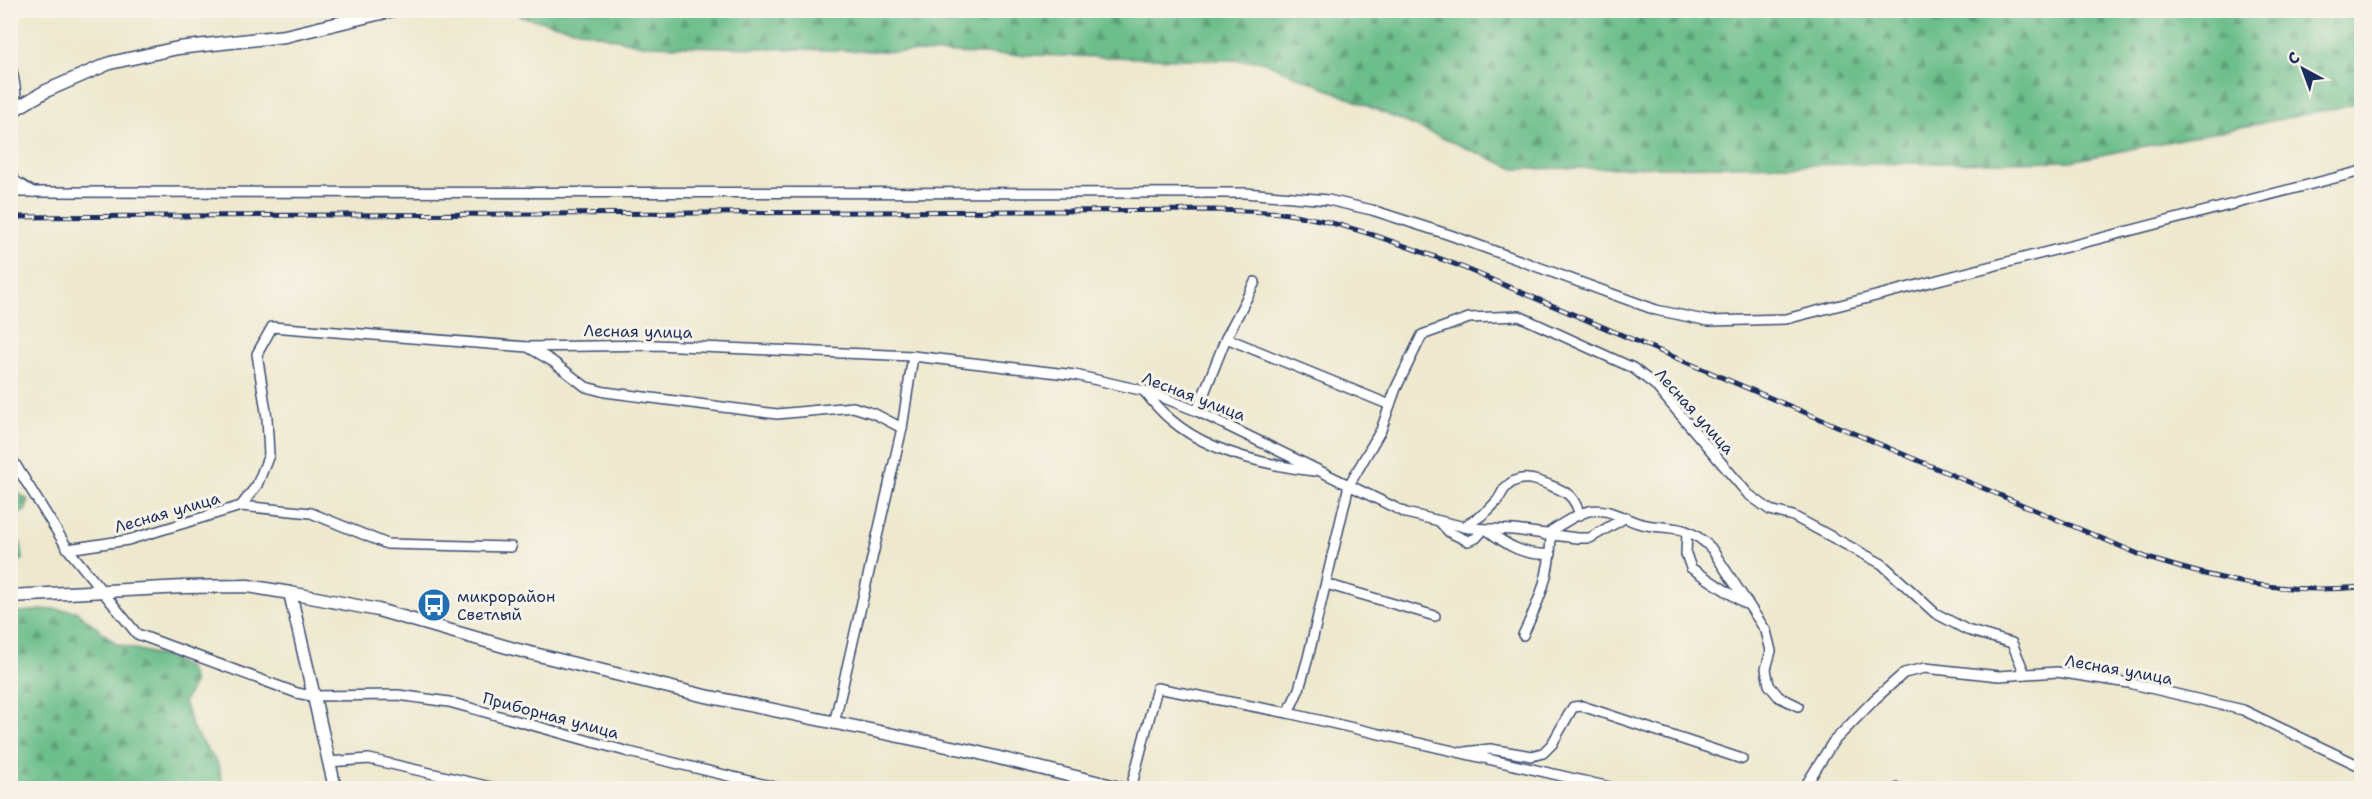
<svg xmlns="http://www.w3.org/2000/svg" width="2372" height="799" font-family="'Shantell Sans',sans-serif">
<defs>
<pattern id="forest-firs" width="22" height="20" patternUnits="userSpaceOnUse" patternTransform="scale(1.5)"><rect width="22" height="20" fill="#6cbe8b"/><path d="M5 1l3.5 6h-7zM16 11l3.5 6h-7z" fill="#589b75"/></pattern>
</defs>
<rect width="100%" height="100%" fill="#f7f3e8"/>
<filter id="ink" filterUnits="userSpaceOnUse"><feTurbulence type="fractalNoise" baseFrequency=".0167" numOctaves="2"/><feDisplacementMap in="SourceGraphic" scale="12" xChannelSelector="R" yChannelSelector="G"/><feConvolveMatrix kernelMatrix="1 2 1 2 8 2 1 2 1" color-interpolation-filters="sRGB"/></filter>
<filter id="wash" filterUnits="userSpaceOnUse"><feTurbulence type="fractalNoise" baseFrequency=".008" numOctaves="4" result="noise"/><feDisplacementMap in="SourceGraphic" scale="24" xChannelSelector="R" yChannelSelector="G"/><feGaussianBlur stdDeviation="1.35" result="paint"/><feColorMatrix in="noise" values="0 0 0 0 0 0 0 0 0 0 0 0 0 0 0 0 0 1.4 0 .05"/><feComposite in="paint" operator="in"/></filter>
<g filter="url(#wash)">
<rect width="100%" height="100%" fill="#eee8ce"/>
<g fill="url(#forest-firs)" stroke="#447674" stroke-width="1.5">
<path d="M 537,11 L 2361,11 L 2361,103 L 2071,161 L 1515,169 L 1262,61 L 642,45 L 519,16 Z"/>
<path d="M 11,489 L 29,500 L 26,510 L 11,519 Z"/>
<path d="M 10,529 L 21,544 L 23,559 L 11,566 Z"/>
<path d="M 54,609 L 76,611 L 117,644 L 170,658 L 189,669 L 194,683 L 184,702 L 193,729 L 218,764 L 224,788 L 11,788 L 11,613 Z"/>
</g>
<g fill="none" stroke-linecap="round" stroke-linejoin="round">
<path stroke="#53afd1" stroke-width="3" d="M 2078,780 L 2093,788"/>
</g>
</g>
<g filter="url(#ink)">
<g fill="none" stroke-linecap="round" stroke-linejoin="round">
<defs>
<g id="minor">
<path d="M 10,63 C 16,85 19,103 10,124"/>
<path d="M 10,173 L 15,181 L 33,192"/>
<path d="M 10,192 L 1245,193 L 1328,200 L 1372,210 L 1450,235 L 1656,310 L 1709,321 L 1786,319 L 2362,171"/>
<path d="M 1226,338 L 1390,405"/>
<path d="M 528,347 L 552,361 L 586,387 L 605,392 L 777,414 L 853,407 L 875,414 L 902,428"/>
<path d="M 1144,391 C 1152,401 1160,411 1170,419 C 1207,452 1266,465 1314,471"/>
<path d="M 1197,411 L 1226,338 L 1255,282"/>
<path d="M 10,456 L 68,549 L 137,634 L 297,693 L 312,696 L 398,695 L 449,702 L 629,752 L 779,788"/>
<path d="M 241,506 L 311,513 L 387,544 L 511,547"/>
<path d="M 1439,521 L 1449,532 L 1468,541 L 1476,538 L 1483,530"/>
<path d="M 1463,527 C 1475,520 1487,513 1496,502 C 1500,498 1502,491 1506,487 C 1519,474 1535,479 1549,485 C 1568,492 1574,496 1580,515"/>
<path d="M 1487,530 C 1508,546 1524,556 1551,554"/>
<path d="M 1687,532 L 1686,554 L 1691,568 L 1746,604"/>
<path d="M 1545,535 C 1558,527 1573,515 1589,511 C 1607,507 1622,518 1638,523 C 1669,532 1683,520 1711,548 L 1766,631 L 1771,651 L 1766,669 L 1769,685 L 1779,697 L 1798,706"/>
<path d="M 68,549 L 128,540 L 241,506 L 257,485 L 269,455 L 267,418 L 257,354 L 272,327 L 528,347 L 655,345 L 913,356 L 1075,375 L 1149,392 L 1197,411 L 1406,513 L 1469,528 L 1514,530 L 1577,538 L 1590,538 L 1626,517"/>
<path d="M 1326,584 L 1435,616"/>
<path d="M 1523,635 C 1540,599 1550,576 1551,536"/>
<path d="M 1288,713 L 1299,689 L 1308,658 L 1349,485 L 1381,430 L 1396,388 L 1422,335 L 1469,318 L 1519,316 L 1633,368 L 1655,385 L 1748,494 L 1770,510 L 1793,516 L 1882,564 L 1935,613 L 1967,630 L 2012,643 L 2025,674"/>
<path d="M 834,724 L 902,428 L 913,356"/>
<path d="M 1465,752 L 1490,749 L 1532,756 L 1543,753 L 1552,744 L 1573,707 L 1582,706 L 1742,759"/>
<path d="M 328,762 L 369,759 L 495,788"/>
<path d="M 1131,788 L 1157,688 L 1288,713 L 1614,788"/>
<path d="M 1804,788 L 1833,742 L 1875,699 L 1904,673 L 1925,668 L 1999,676 L 2057,672 L 2129,683 L 2243,710 L 2362,767"/>
<path d="M 1898,788 L 1899,788"/>
</g>
<g id="tertiary">
<path d="M 10,112 L 46,91 L 110,63 L 178,48 L 285,36 L 394,10"/>
<path d="M 290,593 L 335,788"/>
<path d="M 10,596 L 184,587 L 248,586 L 290,593 L 378,610 L 514,649 L 701,695 L 971,751 L 1120,788"/>
</g>
</defs>
<use href="#minor" stroke="#3b4b6f" stroke-width="12"/>
<use href="#tertiary" stroke="#3b4b6f" stroke-width="15"/>
<use href="#minor" stroke="#fff" stroke-width="9"/>
<use href="#tertiary" stroke="#fff" stroke-width="12"/>
<defs>
<path id="rail" d="M 10,217 L 1216,210 C 1237,211 1259,211 1281,213 C 1342,221 1400,244 1457,265 L 2148,558 C 2226,582 2279,594 2362,587"/>
</defs>
<use href="#rail" stroke="#1b2f5e" stroke-width="5"/>
<use href="#rail" stroke="#f7f3e8" stroke-width="3" stroke-dasharray="9" stroke-linecap="butt"/>
</g>
</g>
<defs>
<symbol id="bus-disc" viewBox="-11 -11 22 22"><circle r="9.5" fill="#1f6fb2" stroke="#f7f3e8"/><path d="M-5-6H5V4H4V6H2V4H-2V6H-4V4H-5ZM-3.5-4V0h7V-4ZM-3.5 1.2v1.5H-2V1.2ZM2 1.2v1.5H3.5V1.2Z" fill="#fff"/></symbol>
</defs>
<g fill-rule="evenodd">
<use href="#bus-disc" x="415" y="586" width="38" height="38"/>
</g>
<g text-anchor="middle" stroke-width="6" stroke-linejoin="round" paint-order="stroke">
<g font-size="16" fill="#1b2f5e" stroke="#f7f3e8">
<text transform="translate(638 331) rotate(1)" y="6">Лесная улица</text>
<text transform="translate(1194 396) rotate(21)" y="6">Лесная улица</text>
<text transform="translate(1695 411) rotate(48)" y="6">Лесная улица</text>
<text transform="translate(167 512) rotate(-16)" y="6">Лесная улица</text>
<text transform="translate(2119 669) rotate(10)" y="6">Лесная улица</text>
<text transform="translate(551 715) rotate(15)" y="6">Приборная улица</text>
</g>
<g font-size="16" fill="#1b2f5e" stroke="#f7f3e8" text-anchor="start">
<text x="457" y="602">микрорайон<tspan x="457" dy="18">Светлый</tspan></text>
</g>
</g>
<rect width="2372" height="799" fill="none" stroke="#f7f3e8" stroke-width="36"/>
<g transform="translate(2303 69) rotate(319)" stroke="#f7f3e8" stroke-width="4.5" paint-order="stroke">
<path d="M0-4.5L10 22L0 15L-10 22Z" fill="#1b2f5e"/>
<text y="-9" font-size="16" font-weight="bold" text-anchor="middle" fill="#1b2f5e">С</text>
</g>
</svg>
